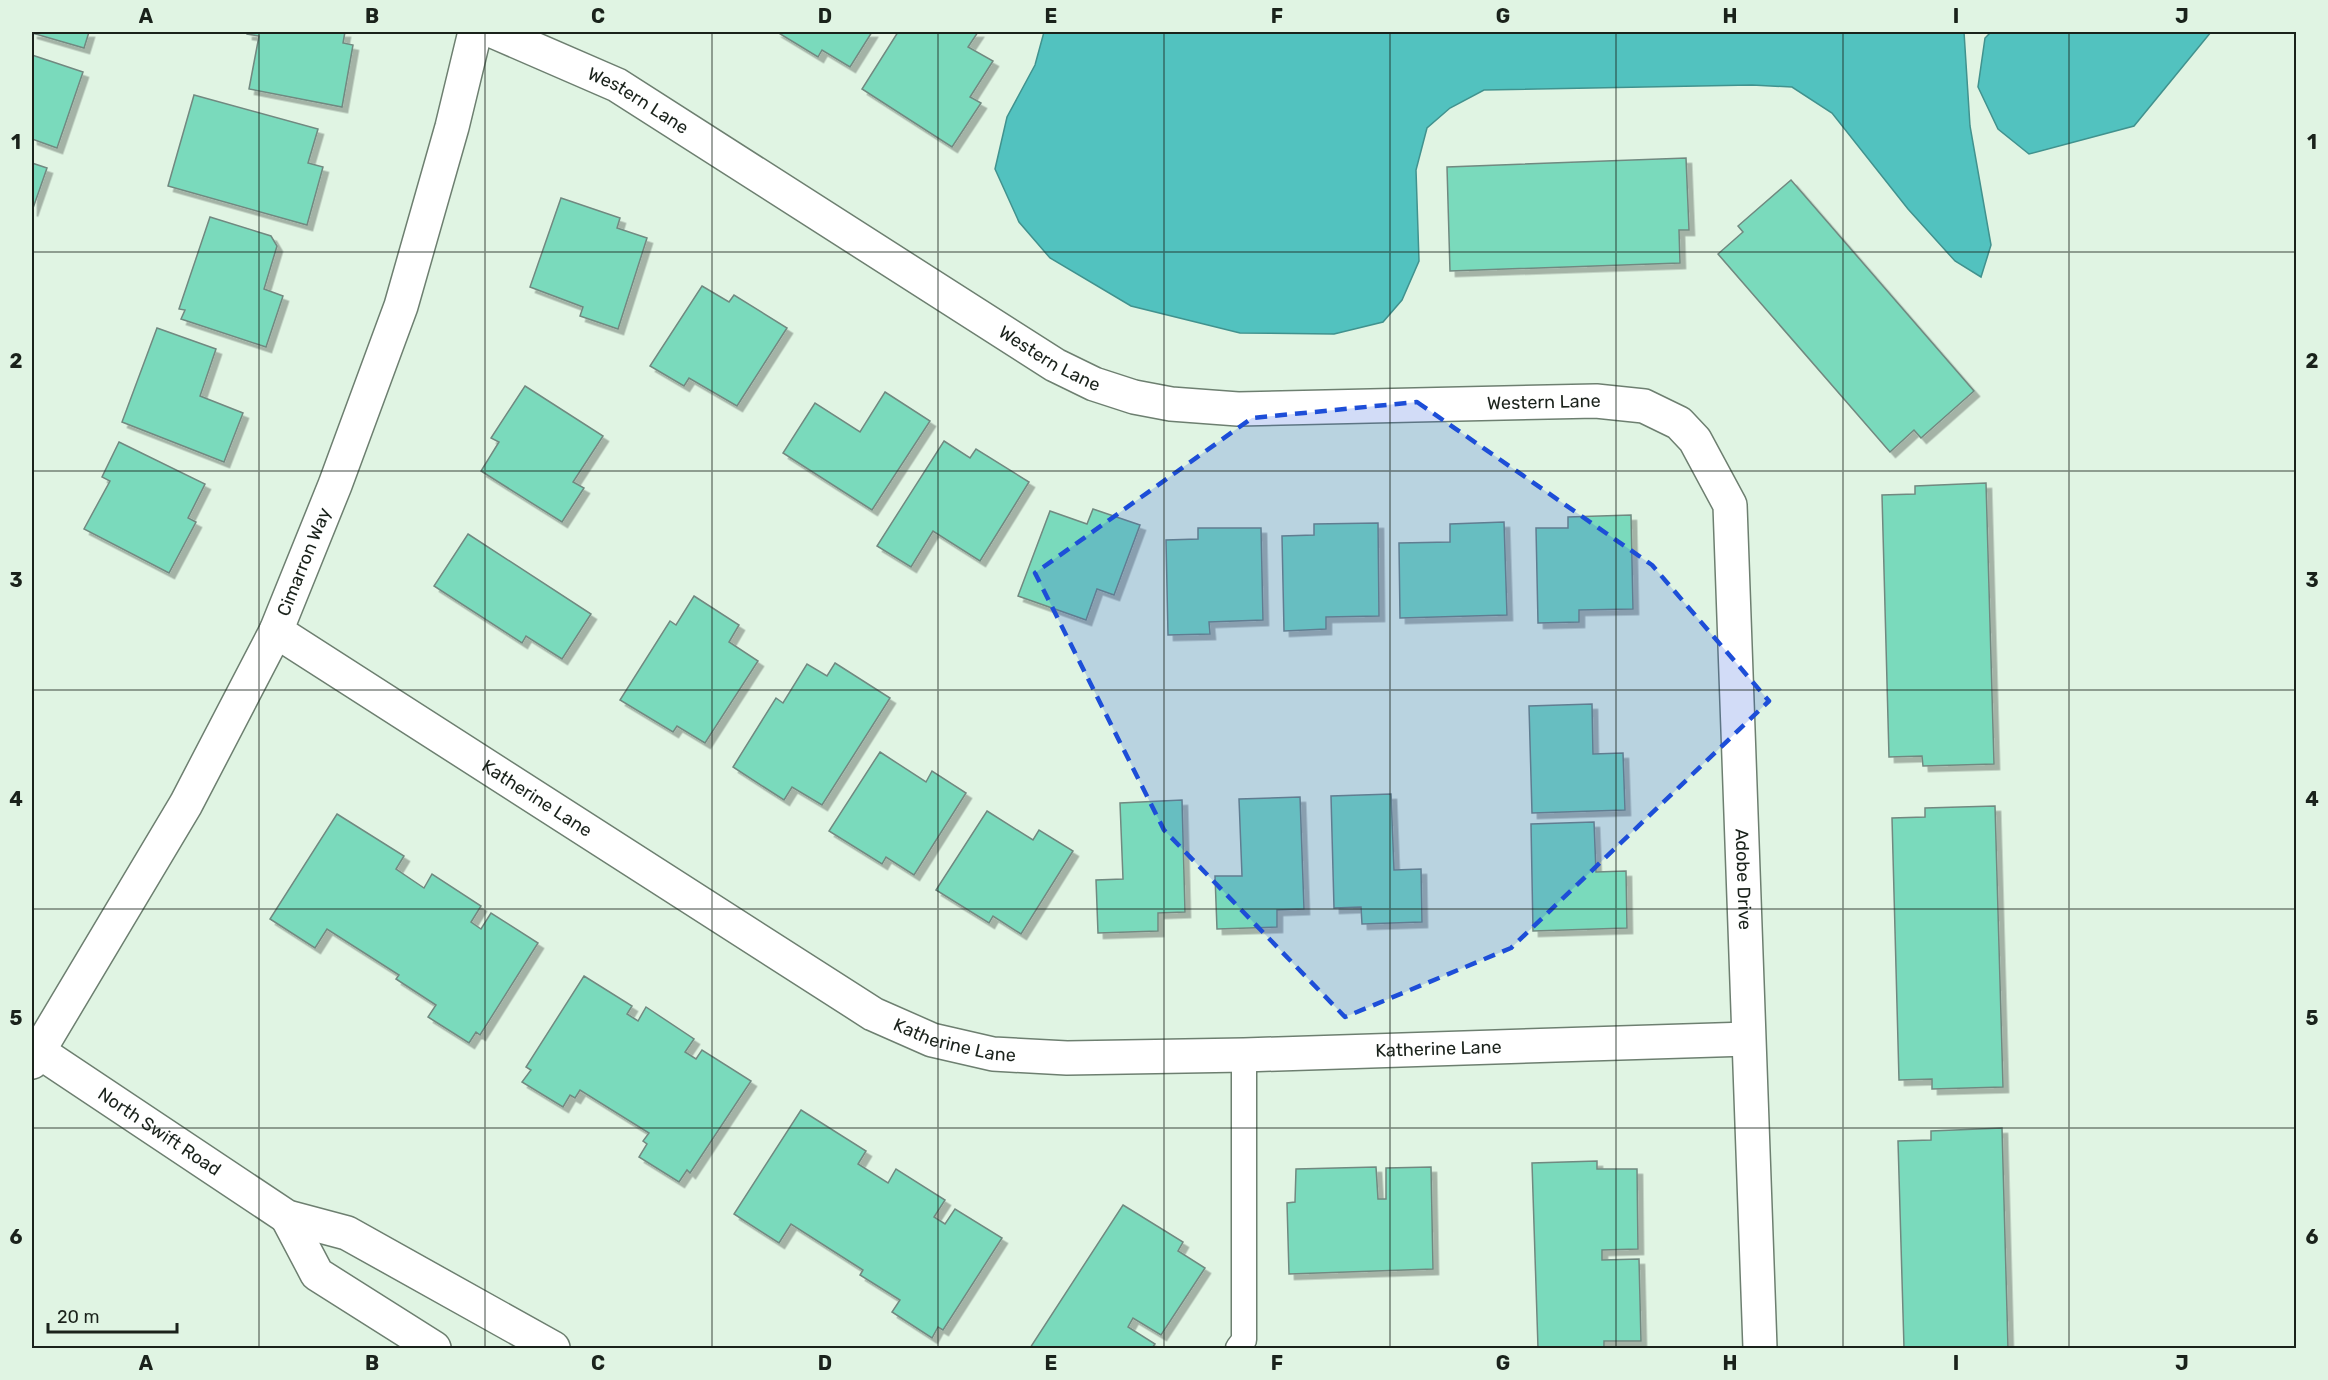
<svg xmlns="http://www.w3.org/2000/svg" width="2328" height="1380" font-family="Rubik,sans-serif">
<defs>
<filter id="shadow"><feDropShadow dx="5.5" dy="5.5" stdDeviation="0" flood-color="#0004"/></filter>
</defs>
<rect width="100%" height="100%" fill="#e0f4e3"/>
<g fill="#52c2bf" stroke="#41928e" stroke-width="1.5">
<path d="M 1044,32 L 1964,32 L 1970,126 L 1991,245 L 1981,277 L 1955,261 L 1908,209 L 1832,113 L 1792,87 L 1752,85 L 1484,90 L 1450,108 L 1427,128 L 1416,170 L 1419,261 L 1402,300 L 1383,322 L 1334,334 L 1240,333 L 1131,306 L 1050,258 L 1019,222 L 995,169 L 1007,117 L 1035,65 Z"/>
<path d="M 1991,32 L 2211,32 L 2134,126 L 2029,154 L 1998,129 L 1978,87 L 1985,38 Z"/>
</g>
<g fill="#7adabc" stroke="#718980" stroke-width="1.5" filter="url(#shadow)">
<path d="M 32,32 L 89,32 L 84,48 L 32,33 Z"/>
<path d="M 247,32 L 345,32 L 343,43 L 353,45 L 342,107 L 249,89 L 259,36 L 247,34 Z"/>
<path d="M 777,32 L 872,32 L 850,67 L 822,50 L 818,57 Z"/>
<path d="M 898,32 L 978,32 L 968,47 L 993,61 L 970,97 L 981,103 L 952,147 L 862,89 Z"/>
<path d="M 32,55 L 83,72 L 57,148 L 32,139 Z"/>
<path d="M 194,95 L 318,129 L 308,163 L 323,167 L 307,225 L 168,186 Z"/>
<path d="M 1686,158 L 1689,230 L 1679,230 L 1680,263 L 1450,271 L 1447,167 Z"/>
<path d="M 32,163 L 47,168 L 32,211 Z"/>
<path d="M 1791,180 L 1974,391 L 1921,438 L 1914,430 L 1890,452 L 1718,254 L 1743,232 L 1738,226 Z"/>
<path d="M 561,198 L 620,218 L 617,228 L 647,238 L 618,329 L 580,316 L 583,307 L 530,287 Z"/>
<path d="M 210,217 L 271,236 L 277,246 L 264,289 L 283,296 L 266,347 L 181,319 L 185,310 L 179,309 Z"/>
<path d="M 702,286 L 729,302 L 734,295 L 787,328 L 737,406 L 689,378 L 684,386 L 650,366 Z"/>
<path d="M 157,328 L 216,349 L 200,396 L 243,413 L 224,462 L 122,422 Z"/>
<path d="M 525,386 L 603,436 L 573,482 L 584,488 L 562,522 L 481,471 L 499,442 L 491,438 Z"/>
<path d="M 885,392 L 930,421 L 872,510 L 783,453 L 815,403 L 860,432 Z"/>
<path d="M 944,441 L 970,458 L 976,449 L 1029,482 L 980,561 L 933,531 L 911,567 L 877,546 Z"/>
<path d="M 119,442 L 205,484 L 188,518 L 196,522 L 169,573 L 84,529 L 110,481 L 102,477 Z"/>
<path d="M 1986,483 L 1994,764 L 1923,766 L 1922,756 L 1889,757 L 1882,495 L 1915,494 L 1915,486 Z"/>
<path d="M 1093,509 L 1140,525 L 1114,595 L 1097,589 L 1086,620 L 1018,596 L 1050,511 L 1087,524 Z"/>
<path d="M 1631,515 L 1633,609 L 1579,610 L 1579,622 L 1538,623 L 1536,528 L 1568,528 L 1568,517 Z"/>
<path d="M 1504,522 L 1507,615 L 1400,618 L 1399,543 L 1450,542 L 1450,524 Z"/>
<path d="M 1378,523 L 1379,616 L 1326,617 L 1326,629 L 1284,631 L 1282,536 L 1314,535 L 1314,524 Z"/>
<path d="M 1198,528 L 1261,528 L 1263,620 L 1209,622 L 1210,634 L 1168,635 L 1166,540 L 1198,539 Z"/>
<path d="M 468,534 L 591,614 L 562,659 L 526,636 L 522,643 L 434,586 Z"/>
<path d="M 694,596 L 739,625 L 729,642 L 758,661 L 705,743 L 677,726 L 673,732 L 620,700 L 670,621 L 676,625 Z"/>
<path d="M 835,663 L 890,698 L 822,805 L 792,787 L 784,800 L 733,767 L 776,698 L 783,703 L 807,664 L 827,676 Z"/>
<path d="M 1592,704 L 1593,754 L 1623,753 L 1625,810 L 1532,813 L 1529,706 Z"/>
<path d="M 880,752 L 926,782 L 932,771 L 966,793 L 914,875 L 886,857 L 882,864 L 829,831 Z"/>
<path d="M 1391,794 L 1394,870 L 1421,869 L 1422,922 L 1362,924 L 1361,907 L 1334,908 L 1331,796 Z"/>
<path d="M 1300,797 L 1304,909 L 1277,910 L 1277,927 L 1217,929 L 1215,876 L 1242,876 L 1239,799 Z"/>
<path d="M 1182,800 L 1185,912 L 1158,913 L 1158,931 L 1098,933 L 1096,880 L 1123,879 L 1120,803 Z"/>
<path d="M 1995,806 L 2003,1087 L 1932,1089 L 1932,1079 L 1899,1080 L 1892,818 L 1925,817 L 1925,808 Z"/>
<path d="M 987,811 L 1033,840 L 1039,830 L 1073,851 L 1021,934 L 993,916 L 989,923 L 936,890 Z"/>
<path d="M 337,814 L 404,856 L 396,869 L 424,888 L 432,874 L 481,906 L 471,922 L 481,929 L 491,913 L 538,943 L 480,1035 L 476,1032 L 469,1043 L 428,1017 L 436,1005 L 396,979 L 399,975 L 327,929 L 315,948 L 270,919 Z"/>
<path d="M 1594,822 L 1596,872 L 1626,871 L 1627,928 L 1533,931 L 1531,824 Z"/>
<path d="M 584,976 L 632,1006 L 627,1014 L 638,1021 L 646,1007 L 694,1039 L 685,1052 L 696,1059 L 702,1050 L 751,1081 L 690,1173 L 687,1170 L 679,1182 L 639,1157 L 647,1144 L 643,1141 L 649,1133 L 580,1090 L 575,1098 L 570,1095 L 563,1107 L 522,1082 L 531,1070 L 526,1067 Z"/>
<path d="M 801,1110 L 866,1151 L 858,1164 L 888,1183 L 896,1169 L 945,1200 L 934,1217 L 945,1224 L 955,1209 L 1002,1238 L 943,1330 L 938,1327 L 932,1338 L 892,1312 L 900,1300 L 860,1275 L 863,1270 L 791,1224 L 779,1243 L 734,1214 Z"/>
<path d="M 2002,1128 L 2008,1348 L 1904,1348 L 1898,1141 L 1931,1140 L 1931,1131 Z"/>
<path d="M 1597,1161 L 1597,1169 L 1637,1169 L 1638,1249 L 1602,1250 L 1602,1260 L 1639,1259 L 1641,1341 L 1604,1341 L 1604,1348 L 1538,1348 L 1532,1163 Z"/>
<path d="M 1376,1167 L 1378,1199 L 1386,1199 L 1386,1168 L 1431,1167 L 1433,1269 L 1289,1274 L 1287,1203 L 1295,1202 L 1296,1169 Z"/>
<path d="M 1123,1205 L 1183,1242 L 1178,1251 L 1205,1268 L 1161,1335 L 1133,1318 L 1128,1327 L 1155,1344 L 1152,1348 L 1030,1348 Z"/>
</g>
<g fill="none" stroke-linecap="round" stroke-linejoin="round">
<defs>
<path id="lane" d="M 1238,1348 L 1244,1340 L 1244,1055"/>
<g id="street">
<path id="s1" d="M 495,32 L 617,85 L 1055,365 L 1094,384 L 1134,397 L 1171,404 L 1238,409 L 1596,401 L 1644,406 L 1679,423 L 1695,440 L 1730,505 L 1760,1348"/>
<path id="s2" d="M 276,631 L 873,1014 L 932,1040 L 993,1054 L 1067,1058 L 1244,1055 L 1748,1039"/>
<path id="s3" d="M 32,1062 L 186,804 L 276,631 L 335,485 L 401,306 L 452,127 L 475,32"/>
</g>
<g id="secondary">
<path id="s4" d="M 32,1047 L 287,1217 L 347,1233 L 553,1348"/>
<path d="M 287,1217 L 317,1274 L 434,1348"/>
</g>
</defs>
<use href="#lane" stroke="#6d7f70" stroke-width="27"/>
<use href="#street" stroke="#6d7f70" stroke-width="36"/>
<use href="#secondary" stroke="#6d7f70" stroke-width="36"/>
<use href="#lane" stroke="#fff" stroke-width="24"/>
<use href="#street" stroke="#fff" stroke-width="33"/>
<use href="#secondary" stroke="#fff" stroke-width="33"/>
</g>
<path fill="#1d4ed8" fill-opacity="0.2" stroke="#1d4ed8" stroke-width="4.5" stroke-dasharray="12 8" stroke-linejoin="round" d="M 1417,402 L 1652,565 L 1769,701 L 1511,948 L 1345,1017 L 1164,830 L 1035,573 L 1252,418 Z"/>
<path fill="none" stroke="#1a221b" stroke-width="1.5" stroke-opacity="0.55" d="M 259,32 L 259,1348M 485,32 L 485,1348M 712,32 L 712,1348M 938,32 L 938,1348M 1164,32 L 1164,1348M 1390,32 L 1390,1348M 1616,32 L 1616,1348M 1843,32 L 1843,1348M 2069,32 L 2069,1348M 32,252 L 2296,252M 32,471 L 2296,471M 32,690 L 2296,690M 32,909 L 2296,909M 32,1128 L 2296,1128"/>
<g text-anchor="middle" stroke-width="6" stroke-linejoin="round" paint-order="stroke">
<g font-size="18" fill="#1a221b" stroke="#e0f4e3">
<text dy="6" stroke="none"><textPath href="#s1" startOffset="159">Western Lane</textPath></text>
<text dy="6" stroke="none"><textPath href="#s1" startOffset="645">Western Lane</textPath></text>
<text dy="6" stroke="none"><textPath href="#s1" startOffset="1149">Western Lane</textPath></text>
<text dy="6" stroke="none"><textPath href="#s3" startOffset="570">Cimarron Way</textPath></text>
<text dy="6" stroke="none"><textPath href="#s2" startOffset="310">Katherine Lane</textPath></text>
<text dy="6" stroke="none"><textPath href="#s1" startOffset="1760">Adobe Drive</textPath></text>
<text dy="6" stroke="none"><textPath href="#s2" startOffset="796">Katherine Lane</textPath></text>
<text dy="6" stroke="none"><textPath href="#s2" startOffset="1282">Katherine Lane</textPath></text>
<text dy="6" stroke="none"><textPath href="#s4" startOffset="153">North Swift Road</textPath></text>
</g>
</g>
<rect width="2328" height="1380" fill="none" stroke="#e0f4e3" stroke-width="66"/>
<path d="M48 1323v9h129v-9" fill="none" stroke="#1a221b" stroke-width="3"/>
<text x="57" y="1323" font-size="18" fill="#1a221b" stroke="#e0f4e3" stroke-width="4.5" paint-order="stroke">20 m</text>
<rect x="33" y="33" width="2262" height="1314" fill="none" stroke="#1a221b" stroke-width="2"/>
<g font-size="20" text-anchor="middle" font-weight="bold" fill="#1a221b">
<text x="146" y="23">A</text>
<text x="372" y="23">B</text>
<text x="598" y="23">C</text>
<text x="825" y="23">D</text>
<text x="1051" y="23">E</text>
<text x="1277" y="23">F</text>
<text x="1503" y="23">G</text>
<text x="1730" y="23">H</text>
<text x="1956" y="23">I</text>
<text x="2182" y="23">J</text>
<text x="16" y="149">1</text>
<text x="2312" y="149">1</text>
<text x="16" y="368">2</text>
<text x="2312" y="368">2</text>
<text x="16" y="587">3</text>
<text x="2312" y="587">3</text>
<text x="16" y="806">4</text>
<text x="2312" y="806">4</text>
<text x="16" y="1025">5</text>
<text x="2312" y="1025">5</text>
<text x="16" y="1244">6</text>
<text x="2312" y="1244">6</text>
<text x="146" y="1370">A</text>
<text x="372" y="1370">B</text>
<text x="598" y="1370">C</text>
<text x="825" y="1370">D</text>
<text x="1051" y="1370">E</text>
<text x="1277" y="1370">F</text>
<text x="1503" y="1370">G</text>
<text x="1730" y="1370">H</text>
<text x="1956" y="1370">I</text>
<text x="2182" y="1370">J</text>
</g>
</svg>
